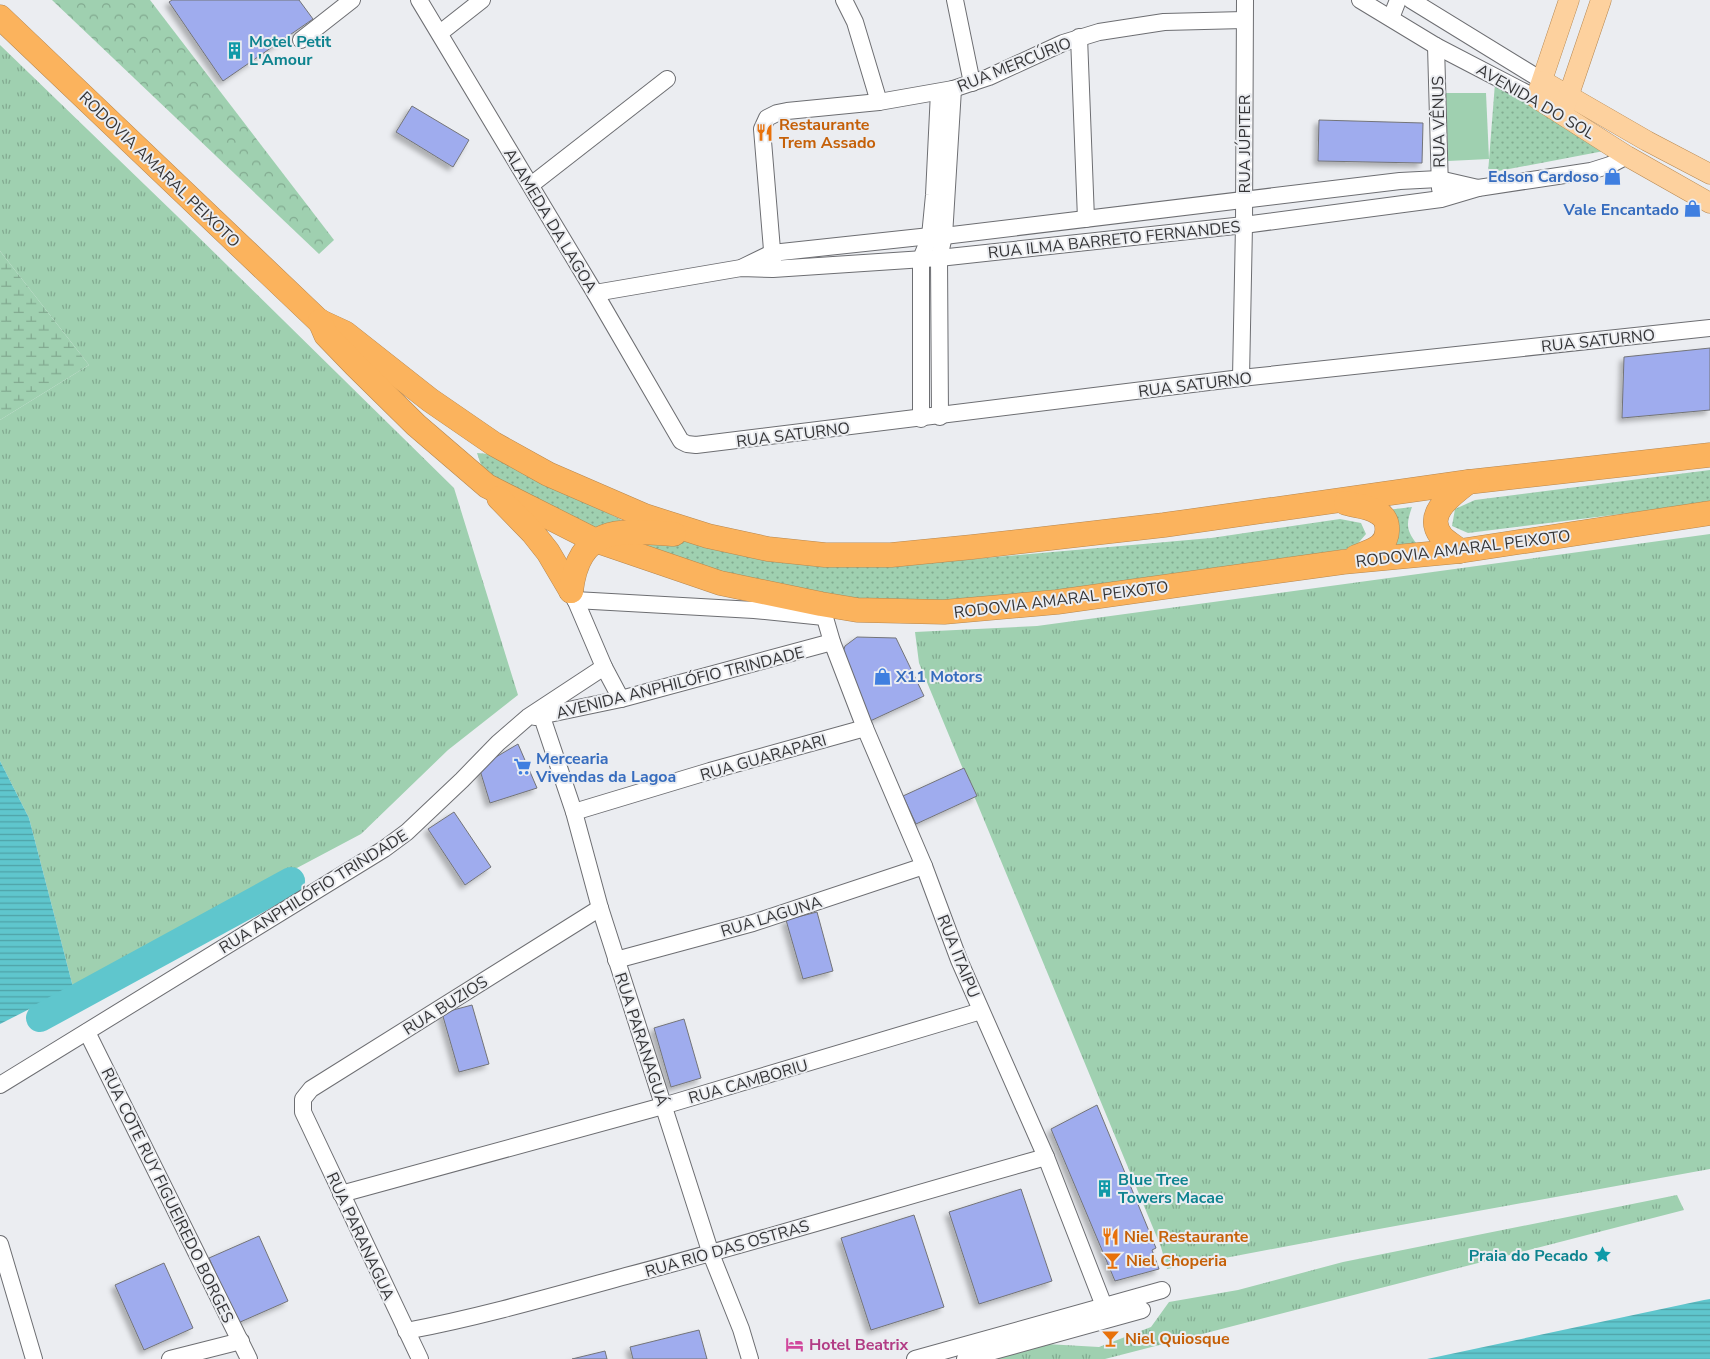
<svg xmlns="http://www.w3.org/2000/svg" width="1710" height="1359" font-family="'Nunito Sans',sans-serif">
<defs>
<pattern id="grass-tufts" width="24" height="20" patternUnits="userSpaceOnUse" patternTransform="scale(1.25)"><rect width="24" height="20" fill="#9fd0b0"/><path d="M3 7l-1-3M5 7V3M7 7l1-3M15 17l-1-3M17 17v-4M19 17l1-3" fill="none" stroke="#82aa90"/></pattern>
<pattern id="forest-crowns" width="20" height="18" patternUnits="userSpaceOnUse" patternTransform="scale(1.25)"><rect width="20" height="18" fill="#9fd0b0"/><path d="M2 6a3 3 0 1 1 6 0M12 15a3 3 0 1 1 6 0" fill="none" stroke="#82aa90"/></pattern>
<pattern id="wetland-marsh" width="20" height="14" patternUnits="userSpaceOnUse" patternTransform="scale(1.25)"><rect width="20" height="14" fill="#9fd0b0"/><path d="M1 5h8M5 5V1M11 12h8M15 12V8" fill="none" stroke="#82aa90"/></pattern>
<pattern id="park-dots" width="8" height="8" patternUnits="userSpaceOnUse" patternTransform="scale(1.25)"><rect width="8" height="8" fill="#9fd0b0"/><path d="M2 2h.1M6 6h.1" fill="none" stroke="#82aa90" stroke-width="1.8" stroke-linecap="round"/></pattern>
<pattern id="water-rules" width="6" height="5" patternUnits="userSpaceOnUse" patternTransform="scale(1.25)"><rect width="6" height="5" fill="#5fc6cd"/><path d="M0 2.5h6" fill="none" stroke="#4fa2a7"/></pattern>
<filter id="shadow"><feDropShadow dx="-4" dy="4" stdDeviation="2.5" flood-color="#0004"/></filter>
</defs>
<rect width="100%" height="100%" fill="#ebedf1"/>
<g fill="url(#grass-tufts)">
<path d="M 0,45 L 175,214 L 454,488 L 518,695 L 448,750 L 361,834 L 73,987 L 29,818 L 0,761 L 0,420 L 89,365 L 0,251 Z"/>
<path d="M 1710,534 L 1710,1169 L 1357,1233 L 1167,1269 L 1161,1247 L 919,663 L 915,632 L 1037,626 Z"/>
<path d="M 1677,1195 L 1684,1210 L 1105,1359 L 992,1359 L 1046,1344 L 1099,1347 L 1151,1327 L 1169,1302 L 1238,1290 L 1343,1262 Z"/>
</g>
<path fill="url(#forest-crowns)" d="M 52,0 L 150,0 L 334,240 L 319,254 Z"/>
<path fill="url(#wetland-marsh)" d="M 0,251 L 89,365 L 0,420 Z"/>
<g fill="url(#park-dots)">
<path d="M 1495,83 L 1604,151 L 1488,173 Z"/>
<path d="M 477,453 L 489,454 L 520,471 L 622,520 L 597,532 L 506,488 L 482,468 Z"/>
<path d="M 1710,470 L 1710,503 L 1468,533 L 1452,526 L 1455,509 L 1475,500 Z"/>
<path d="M 1412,507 C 1406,524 1406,530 1417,544 L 1390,547 L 1387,510 Z"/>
<path d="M 1340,519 L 1361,523 L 1366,534 L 1354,548 L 1015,600 L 874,605 L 733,579 L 617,543 L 667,537 L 797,564 L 917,564 L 1211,538 Z"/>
</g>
<path fill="#9fd0b0" d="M 1446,93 L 1486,93 L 1489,159 L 1448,161 Z"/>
<g fill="url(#water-rules)">
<path d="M 0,761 L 29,818 L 73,987 L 0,1024 Z"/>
<path d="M 1710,1299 L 1710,1359 L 1427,1359 L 1704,1300 Z"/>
</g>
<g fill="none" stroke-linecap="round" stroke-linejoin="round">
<path stroke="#5fc6cd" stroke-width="28" d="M 40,1018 L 291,881"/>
</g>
<g fill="#9facee" stroke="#737478" filter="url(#shadow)">
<path d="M 172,0 L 299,0 L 313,19 L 223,81 L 169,2 Z"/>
<path d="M 412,106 L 469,140 L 453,167 L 396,132 Z"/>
<path d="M 1319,120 L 1423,123 L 1422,163 L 1318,161 Z"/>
<path d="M 1710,348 L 1710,410 L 1622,418 L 1624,357 Z"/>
<path d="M 857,637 L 896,638 L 924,696 L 868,722 L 842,655 L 845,646 Z"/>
<path d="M 518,744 L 537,788 L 490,803 L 479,767 Z"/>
<path d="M 964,768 L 977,796 L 916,824 L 903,796 Z"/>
<path d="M 454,812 L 491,867 L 465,885 L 428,829 Z"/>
<path d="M 817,912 L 833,971 L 803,979 L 786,920 Z"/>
<path d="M 472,1005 L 489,1064 L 459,1072 L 442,1013 Z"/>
<path d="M 684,1019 L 701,1078 L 671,1087 L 654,1028 Z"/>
<path d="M 1097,1105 L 1156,1248 L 1152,1250 L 1159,1269 L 1115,1281 L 1051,1129 Z"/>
<path d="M 1021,1189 L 1052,1281 L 979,1304 L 949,1212 Z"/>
<path d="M 914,1215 L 944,1307 L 871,1330 L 841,1238 Z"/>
<path d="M 259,1236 L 288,1301 L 238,1323 L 209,1258 Z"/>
<path d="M 164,1263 L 193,1328 L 144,1350 L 115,1285 Z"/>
<path d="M 699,1330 L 707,1359 L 633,1359 L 630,1347 Z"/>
<path d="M 605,1351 L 607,1359 L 572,1359 Z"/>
</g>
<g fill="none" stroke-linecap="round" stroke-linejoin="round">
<defs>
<g id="minor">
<path d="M 419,0 L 595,293 L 681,441 L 687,444 L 696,445 L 1241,378 L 1710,328"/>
<path d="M 844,0 L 855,22 L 879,102"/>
<path d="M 955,0 L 972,83"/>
<path d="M 1360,0 L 1436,46 L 1536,98"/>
<path d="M 1411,0 L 1543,81"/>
<path d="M 1391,18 L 1398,0"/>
<path d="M 440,33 L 482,0"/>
<path d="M 1079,37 L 1086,219"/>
<path d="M 301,40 L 352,0"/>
<path d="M 1436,46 L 1440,189"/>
<path d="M 531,185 L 667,79"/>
<path d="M 773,262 L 762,129 L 767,118 L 777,113 L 787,111 L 879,102 L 953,89 L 989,77 L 1063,43 L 1099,32 L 1164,22 L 1244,20"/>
<path d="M 743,267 L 772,253 L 930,236 L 944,236 L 1400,181 L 1439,179 L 1478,188"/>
<path d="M 595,293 L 741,268 L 773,269 L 939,258 L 1244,225 L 1441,199 L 1478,188 L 1591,171 L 1610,165 L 1627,156"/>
<path d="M 1241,378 L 1244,225 L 1245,0"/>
<path d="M 940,417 L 939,258 L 944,236 L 953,89"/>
<path d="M 921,419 L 921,259 L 930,236 L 934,195 L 939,92"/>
<path d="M 572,592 L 604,667 L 621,699"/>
<path d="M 575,600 L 754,610 L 824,617"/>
<path d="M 821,604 L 832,642 L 865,728 L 924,866 L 959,960 L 1046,1157 L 1104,1306"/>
<path d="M 535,717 L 621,699 L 832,642"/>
<path d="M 542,717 L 574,812 L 600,908 L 711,1254 L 741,1329 L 750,1359"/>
<path d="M 574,812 L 710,771 L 865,728"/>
<path d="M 616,960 L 753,923 L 924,866"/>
<path d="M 87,1032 L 249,1359"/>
<path d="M 0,1085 L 384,849 L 407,832 L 462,780 L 498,743 L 528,717 L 604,667"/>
<path d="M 341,1194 L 663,1106 L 981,1011"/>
<path d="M 0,1244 L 34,1359"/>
<path d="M 406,1331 C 480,1317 553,1296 626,1276 C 767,1239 906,1196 1046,1157"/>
<path d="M 170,1359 L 241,1341"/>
<path d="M 420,1359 L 303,1112 L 303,1099 L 311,1089 L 600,908"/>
<path d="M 915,1359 L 1162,1290"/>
<path d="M 965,1359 L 1142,1310"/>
</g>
<g id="major">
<path d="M 1569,0 L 1536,98 L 1627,156 L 1710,203"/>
<path d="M 1543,81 L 1647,141 L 1710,174"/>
<path d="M 1565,106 L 1601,0"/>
</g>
<g id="highway">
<path d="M 0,17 L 319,321 L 345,333 L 430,400 L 494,444 L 548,474 L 645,516 L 708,536 L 768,549 L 825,555 L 891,555 L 972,547 L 1164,525 L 1468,482 L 1710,455"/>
<path d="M 320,321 L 326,335 L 355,365 L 416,425 L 487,486 L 594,540 L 720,583 L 821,604 L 857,610 L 944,612 L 1057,602 L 1343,562 L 1460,551 L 1710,513"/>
<path d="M 499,498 L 533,533 L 548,552 L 571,591"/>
<path d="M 1346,503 C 1356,506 1368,506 1377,512 C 1383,515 1387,521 1387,527 C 1389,547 1371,551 1356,557"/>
<path d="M 1460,551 C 1454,546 1446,542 1441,536 C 1424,513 1452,495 1468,482"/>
<path d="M 571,591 C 579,525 620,530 674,534"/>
</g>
</defs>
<use href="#minor" stroke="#6d6e72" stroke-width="18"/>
<use href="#major" stroke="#b68750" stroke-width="21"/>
<use href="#highway" stroke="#b68750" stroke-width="25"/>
<use href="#minor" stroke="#fff" stroke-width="16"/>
<use href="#major" stroke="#fdd19e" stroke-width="20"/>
<use href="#highway" stroke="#fbb35d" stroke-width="24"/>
</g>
<defs>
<symbol id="building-bare" viewBox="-9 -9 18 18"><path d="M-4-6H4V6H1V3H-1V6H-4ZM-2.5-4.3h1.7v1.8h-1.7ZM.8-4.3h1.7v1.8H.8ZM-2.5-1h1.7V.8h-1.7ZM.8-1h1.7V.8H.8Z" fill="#0f9aa8" stroke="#ebedf1" stroke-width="2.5" paint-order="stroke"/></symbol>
<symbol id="restaurant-bare" viewBox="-9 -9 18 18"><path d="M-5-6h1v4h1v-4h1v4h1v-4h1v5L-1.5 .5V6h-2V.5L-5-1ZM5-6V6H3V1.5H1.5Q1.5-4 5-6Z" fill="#e8710a" stroke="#ebedf1" stroke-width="2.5" paint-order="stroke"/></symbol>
<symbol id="shop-bare" viewBox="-9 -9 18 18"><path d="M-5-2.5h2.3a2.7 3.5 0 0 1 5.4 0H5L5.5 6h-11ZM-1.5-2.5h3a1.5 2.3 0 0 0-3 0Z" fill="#3f7fe0" stroke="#ebedf1" stroke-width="2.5" paint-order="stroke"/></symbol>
<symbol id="supermarket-bare" viewBox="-9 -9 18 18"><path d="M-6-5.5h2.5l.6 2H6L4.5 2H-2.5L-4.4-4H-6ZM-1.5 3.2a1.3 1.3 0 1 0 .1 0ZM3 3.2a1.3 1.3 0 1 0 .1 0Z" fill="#3f7fe0" stroke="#ebedf1" stroke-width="2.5" paint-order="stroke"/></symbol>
<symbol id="sight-bare" viewBox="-9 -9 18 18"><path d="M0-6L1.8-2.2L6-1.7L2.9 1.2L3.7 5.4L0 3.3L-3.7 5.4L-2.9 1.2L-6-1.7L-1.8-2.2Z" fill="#0f9aa8" stroke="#ebedf1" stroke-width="2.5" paint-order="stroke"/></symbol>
<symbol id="bar-bare" viewBox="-9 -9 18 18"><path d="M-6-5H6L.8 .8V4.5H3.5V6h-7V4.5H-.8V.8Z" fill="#e8710a" stroke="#ebedf1" stroke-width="2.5" paint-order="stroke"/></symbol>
<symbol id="hotel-bare" viewBox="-9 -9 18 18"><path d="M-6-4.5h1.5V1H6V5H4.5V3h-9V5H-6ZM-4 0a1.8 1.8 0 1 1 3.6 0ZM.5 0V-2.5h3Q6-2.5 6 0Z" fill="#d1479c" stroke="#ebedf1" stroke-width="2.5" paint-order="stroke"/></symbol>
</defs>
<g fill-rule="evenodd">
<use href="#building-bare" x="222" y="38" width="25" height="25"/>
<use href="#restaurant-bare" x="752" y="120" width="25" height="25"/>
<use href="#shop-bare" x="1600" y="164" width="25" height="25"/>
<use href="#shop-bare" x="1680" y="196" width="25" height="25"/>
<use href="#shop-bare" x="870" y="664" width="25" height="25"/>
<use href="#supermarket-bare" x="510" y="754" width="25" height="25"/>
<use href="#building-bare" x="1092" y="1176" width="25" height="25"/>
<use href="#restaurant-bare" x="1098" y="1224" width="25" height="25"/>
<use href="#sight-bare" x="1590" y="1242" width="25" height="25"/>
<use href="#bar-bare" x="1100" y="1248" width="25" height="25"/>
<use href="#bar-bare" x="1098" y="1326" width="25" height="25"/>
<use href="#hotel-bare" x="782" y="1332" width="25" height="25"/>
</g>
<g text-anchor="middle" stroke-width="4" stroke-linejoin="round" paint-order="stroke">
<g font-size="16" font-weight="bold" fill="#0d838f" stroke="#ebedf1" text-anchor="start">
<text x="249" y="47">Motel Petit<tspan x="249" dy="18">L'Amour</tspan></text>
<text x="1118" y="1185">Blue Tree<tspan x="1118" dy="18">Towers Macae</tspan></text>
<text x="1588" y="1261" text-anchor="end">Praia do Pecado</text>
</g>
<g font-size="16" fill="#353537" stroke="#ebedf1">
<text transform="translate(1014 64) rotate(-22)" y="6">RUA MERCÚRIO</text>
<text transform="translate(1536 101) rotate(30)" y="6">AVENIDA DO SOL</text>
<text transform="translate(1438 122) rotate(-91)" y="6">RUA VÊNUS</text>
<text transform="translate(1244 144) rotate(-90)" y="6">RUA JÚPITER</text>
<text transform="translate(160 169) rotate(44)" y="6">RODOVIA AMARAL PEIXOTO</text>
<text transform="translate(551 220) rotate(59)" y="6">ALAMEDA DA LAGOA</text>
<text transform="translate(1114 239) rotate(-6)" y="6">RUA ILMA BARRETO FERNANDES</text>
<text transform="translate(1598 340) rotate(-6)" y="6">RUA SATURNO</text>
<text transform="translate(1195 384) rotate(-7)" y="6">RUA SATURNO</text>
<text transform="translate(793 434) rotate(-7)" y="6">RUA SATURNO</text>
<text transform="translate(1463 548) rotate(-7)" y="6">RODOVIA AMARAL PEIXOTO</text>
<text transform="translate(1061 599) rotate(-7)" y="6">RODOVIA AMARAL PEIXOTO</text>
<text transform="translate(680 682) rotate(-14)" y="6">AVENIDA ANPHILÓFIO TRINDADE</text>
<text transform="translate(763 757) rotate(-16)" y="6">RUA GUARAPARI</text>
<text transform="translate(313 891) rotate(-32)" y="6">RUA ANPHILÓFIO TRINDADE</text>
<text transform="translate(771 916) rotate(-17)" y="6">RUA LAGUNA</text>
<text transform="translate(959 956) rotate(68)" y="6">RUA ITAIPU</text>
<text transform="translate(445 1005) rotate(-32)" y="6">RUA BUZIOS</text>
<text transform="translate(642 1039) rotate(72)" y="6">RUA PARANAGUÁ</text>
<text transform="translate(748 1081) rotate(-16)" y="6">RUA CAMBORIU</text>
<text transform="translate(168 1195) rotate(64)" y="6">RUA COTE RUY FIGUEIREDO BORGES</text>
<text transform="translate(361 1236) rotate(65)" y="6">RUA PARANAGUA</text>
<text transform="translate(727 1248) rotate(-16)" y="6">RUA RIO DAS OSTRAS</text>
</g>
<g font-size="16" font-weight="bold" fill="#c56008" stroke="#ebedf1" text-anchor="start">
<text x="779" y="130">Restaurante<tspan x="779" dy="18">Trem Assado</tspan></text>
<text x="1124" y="1242">Niel Restaurante</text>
<text x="1126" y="1266">Niel Choperia</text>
<text x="1125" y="1344">Niel Quiosque</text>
</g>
<g font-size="16" font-weight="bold" fill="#366cbe" stroke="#ebedf1" text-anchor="end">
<text x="1599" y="182">Edson Cardoso</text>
<text x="1679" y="215">Vale Encantado</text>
<text x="896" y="682" text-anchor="start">X11 Motors</text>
<text x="536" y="764" text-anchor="start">Mercearia<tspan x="536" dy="18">Vivendas da Lagoa</tspan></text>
</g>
<g font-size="16" font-weight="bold" fill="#b23c85" stroke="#ebedf1" text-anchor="start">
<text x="809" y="1350">Hotel Beatrix</text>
</g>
</g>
</svg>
